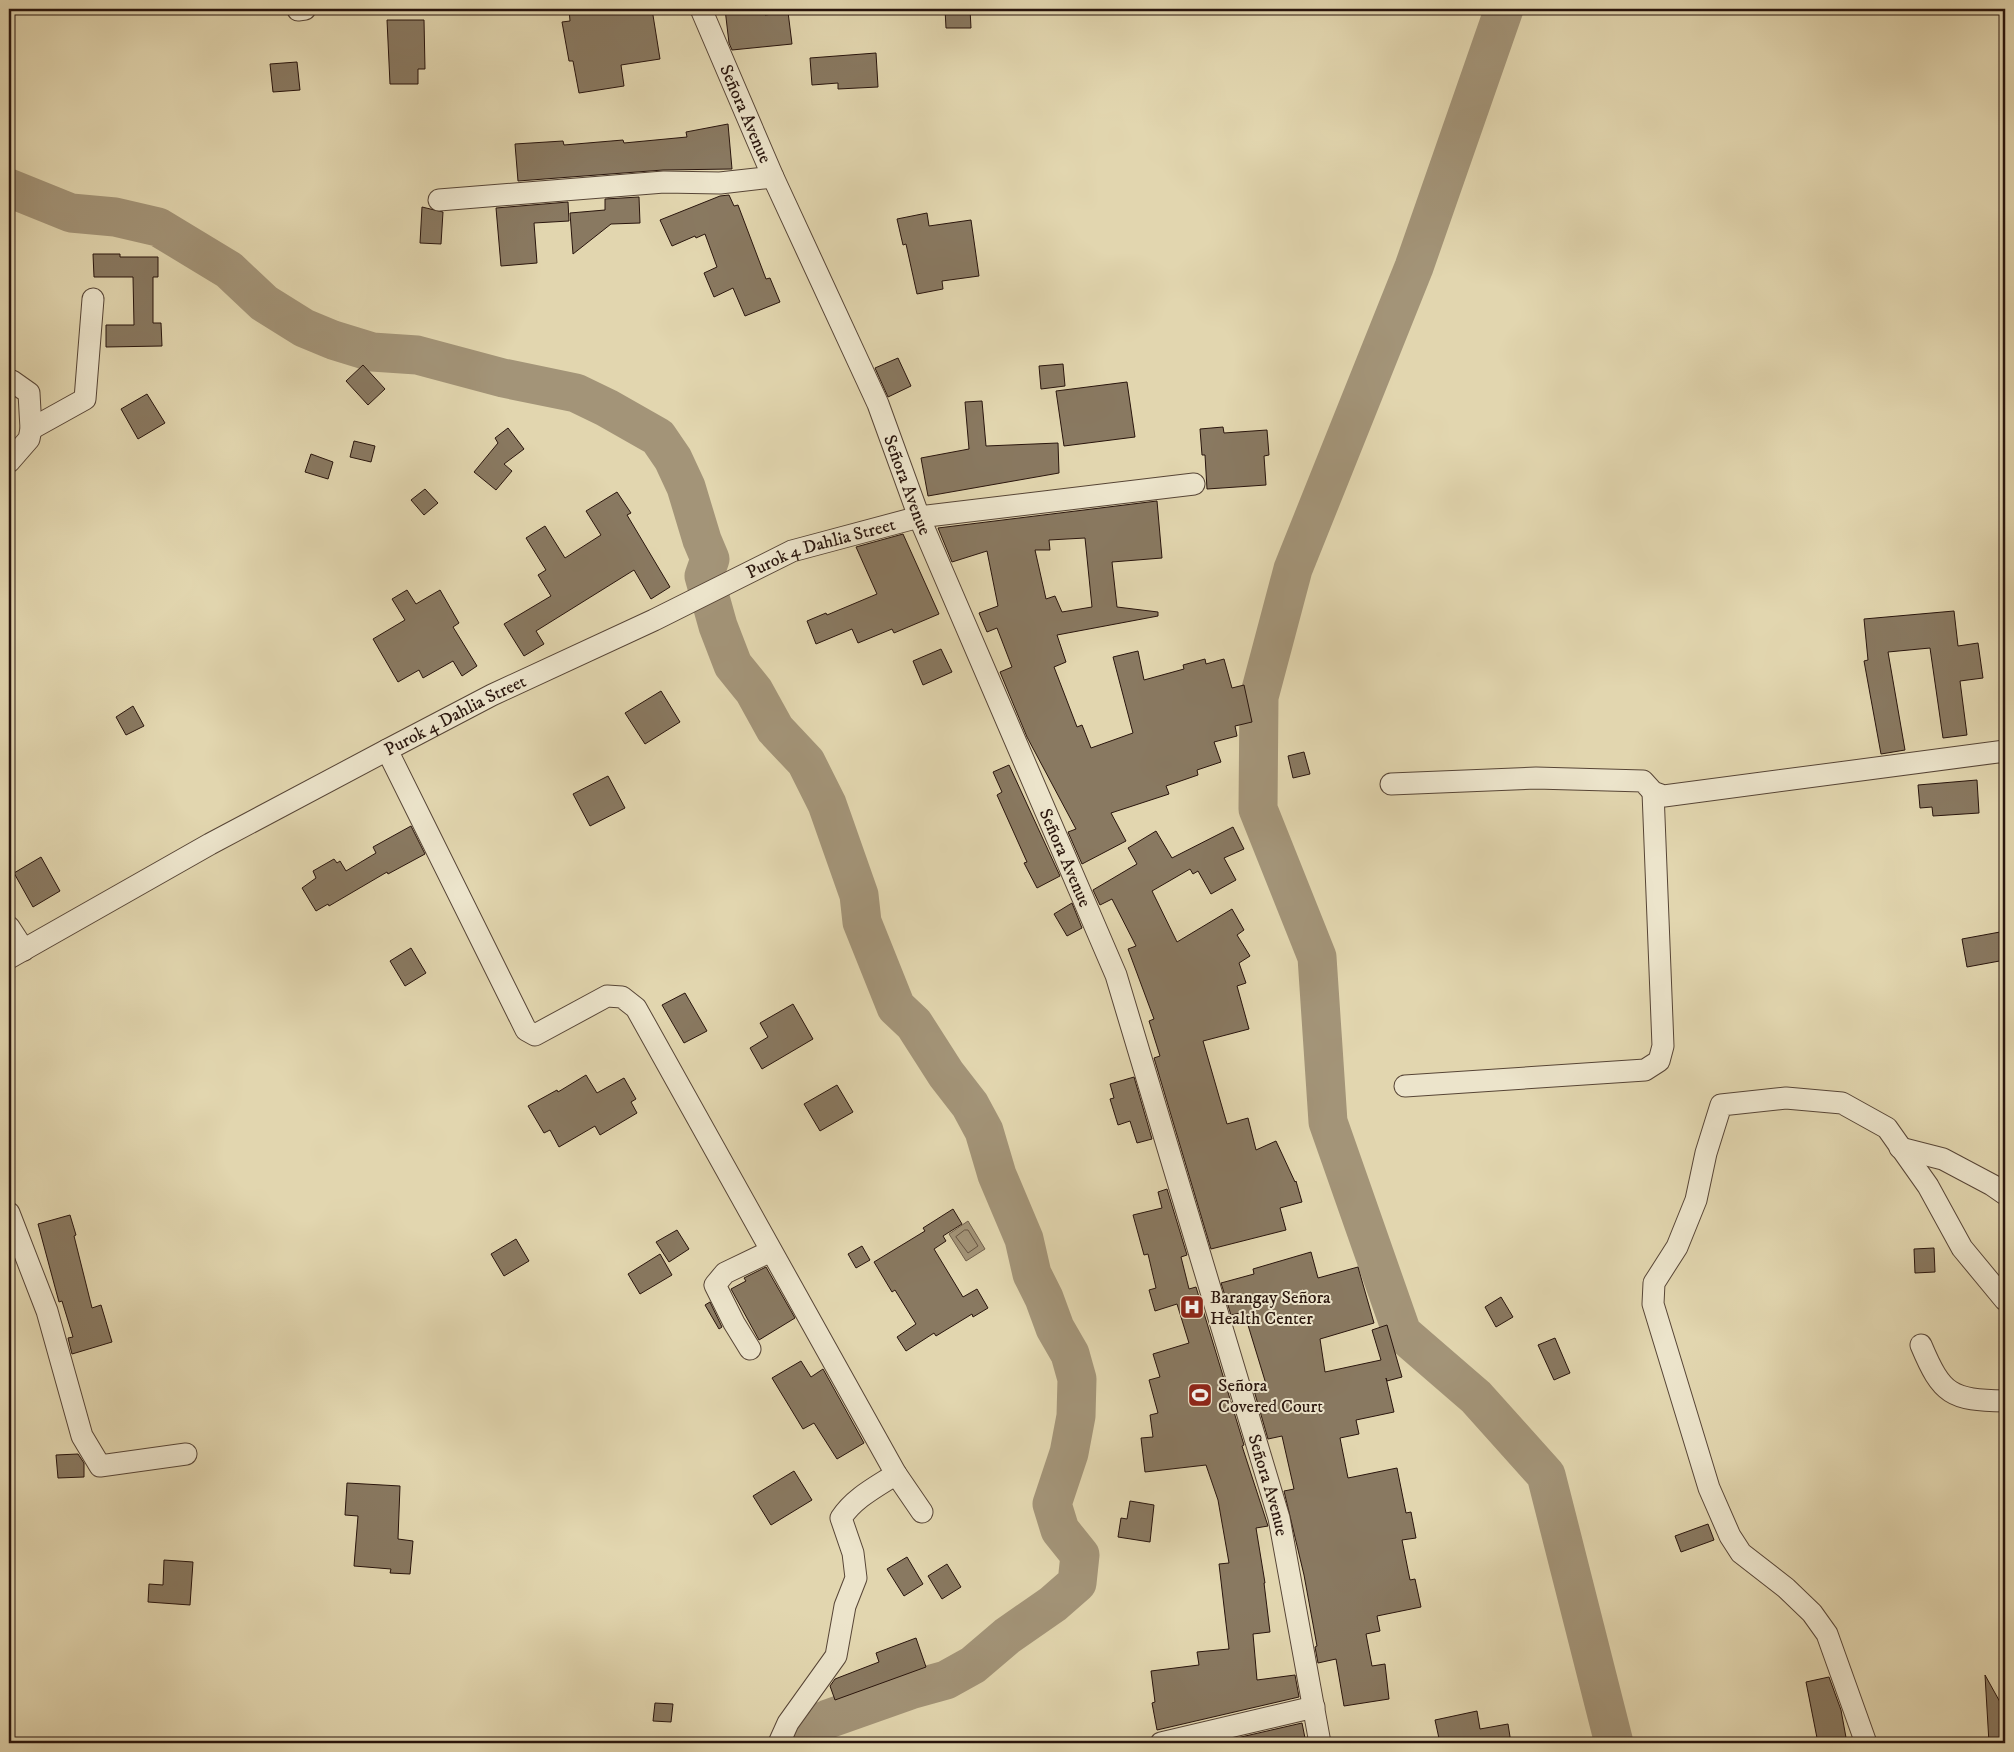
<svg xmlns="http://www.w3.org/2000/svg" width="2014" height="1752" font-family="'IM FELL DW Pica',serif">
<rect width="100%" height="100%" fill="#e2d6af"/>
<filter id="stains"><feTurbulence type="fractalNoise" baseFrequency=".004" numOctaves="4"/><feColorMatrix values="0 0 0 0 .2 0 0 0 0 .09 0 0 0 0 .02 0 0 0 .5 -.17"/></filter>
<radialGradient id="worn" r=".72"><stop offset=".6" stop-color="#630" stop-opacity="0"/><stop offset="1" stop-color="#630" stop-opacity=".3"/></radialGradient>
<path fill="#a39478" stroke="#72614d" d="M 968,1221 L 985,1249 L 966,1261 L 949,1234 Z"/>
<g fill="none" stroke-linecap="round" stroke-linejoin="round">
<path stroke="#665442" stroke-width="1" d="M 965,1230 L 968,1230 L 978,1246 L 968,1253 L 956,1237 Z"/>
<g stroke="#a39478" stroke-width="39">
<path d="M 1504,9 L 1414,267 L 1293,569 L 1259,697 L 1258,809 L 1317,957 L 1328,1122 L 1402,1333 L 1476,1397 L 1546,1475 L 1614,1743"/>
<path d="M 9,188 L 71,213 L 115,217 L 158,227 L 229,270 L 264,303 L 304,328 L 333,340 L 372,352 L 417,355 L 503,378 L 576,393 L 607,408 L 658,437 L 673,459 L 686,487 L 702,540 L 710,559 L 704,576 L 718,626 L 733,665 L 754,691 L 775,729 L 806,762 L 827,804 L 859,895 L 862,922 L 896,1007 L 914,1024 L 946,1074 L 970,1105 L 984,1131 L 997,1175 L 1024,1239 L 1032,1274 L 1044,1298 L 1055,1328 L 1070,1354 L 1077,1379 L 1076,1416 L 1069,1453 L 1052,1504 L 1060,1530 L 1080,1555 L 1077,1583 L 1053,1604 L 1007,1636 L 973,1665 L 946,1680 L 910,1690 L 828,1719 L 811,1727 L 806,1743"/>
</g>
</g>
<g fill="#897961" stroke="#29150d" fill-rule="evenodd">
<path d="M 569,9 L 652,9 L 660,59 L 621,65 L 624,86 L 579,93 L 573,61 L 569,61 L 562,22 L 570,21 Z"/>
<path d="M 725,9 L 765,9 L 765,15 L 788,12 L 792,44 L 732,50 L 729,43 Z"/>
<path d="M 945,9 L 970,9 L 971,28 L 946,28 Z"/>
<path d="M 387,20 L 424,20 L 425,69 L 418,69 L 418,84 L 390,84 Z"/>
<path d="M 876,53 L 878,87 L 838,89 L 838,83 L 812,85 L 810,58 Z"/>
<path d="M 297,62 L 300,90 L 273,92 L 270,64 Z"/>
<path d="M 728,124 L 732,169 L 663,170 L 518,181 L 515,144 L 563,141 L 564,145 L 623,140 L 624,143 L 687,137 L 686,132 Z"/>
<path d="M 729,195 L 734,206 L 738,205 L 766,279 L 770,278 L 780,302 L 745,316 L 733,288 L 714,297 L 704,273 L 717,267 L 705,234 L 696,238 L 695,236 L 672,246 L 660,220 L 720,196 Z"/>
<path d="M 639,197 L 640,223 L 611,224 L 573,254 L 570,213 L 605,210 L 605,199 Z"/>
<path d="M 568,202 L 569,221 L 534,223 L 537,263 L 501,266 L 496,208 Z"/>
<path d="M 422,207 L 443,212 L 441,244 L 420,243 Z"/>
<path d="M 927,213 L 929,226 L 971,220 L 979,276 L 942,281 L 943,289 L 917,294 L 906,244 L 903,245 L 897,219 Z"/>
<path d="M 93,254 L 120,254 L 120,257 L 158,257 L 158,277 L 153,277 L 153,323 L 161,323 L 162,346 L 106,347 L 106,325 L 134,325 L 133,277 L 94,277 Z"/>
<path d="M 898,358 L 911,386 L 888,397 L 875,368 Z"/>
<path d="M 1063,364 L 1065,386 L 1041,389 L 1039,366 Z"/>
<path d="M 363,365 L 385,389 L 368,405 L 346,381 Z"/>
<path d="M 1127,382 L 1135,437 L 1064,446 L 1056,391 Z"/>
<path d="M 147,394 L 165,423 L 138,439 L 121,409 Z"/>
<path d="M 982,401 L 986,446 L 1058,443 L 1059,473 L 928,496 L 921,458 L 969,449 L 965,402 Z"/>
<path d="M 1223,427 L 1224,433 L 1267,430 L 1269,455 L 1264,456 L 1266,485 L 1207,489 L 1205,455 L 1202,455 L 1200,429 Z"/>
<path d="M 508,428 L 524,449 L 504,464 L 512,471 L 496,490 L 474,472 L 498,443 L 495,438 Z"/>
<path d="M 354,441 L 375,446 L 371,462 L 350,457 Z"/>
<path d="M 311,454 L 333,462 L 328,479 L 305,472 Z"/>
<path d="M 425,489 L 438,503 L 424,515 L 411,500 Z"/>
<path d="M 617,492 L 631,513 L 627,515 L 670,587 L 651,599 L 634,570 L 536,631 L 544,644 L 524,656 L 504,624 L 551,596 L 538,575 L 546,570 L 526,538 L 545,526 L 565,558 L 601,535 L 586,511 Z"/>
<path d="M 1157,501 L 1162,558 L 1112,562 L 1117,607 L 1158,612 L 1158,616 L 1057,635 L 1066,662 L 1054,667 L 1077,727 L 1082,725 L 1091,748 L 1133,733 L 1113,657 L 1138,651 L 1144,680 L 1184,669 L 1183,665 L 1205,659 L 1206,664 L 1224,659 L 1232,688 L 1244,685 L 1252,722 L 1235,726 L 1237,736 L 1214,742 L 1221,762 L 1197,770 L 1198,775 L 1166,786 L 1169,794 L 1111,813 L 1126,841 L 1082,864 L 1068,832 L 1076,829 L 1027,737 L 1000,672 L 1012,667 L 997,628 L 987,632 L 979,613 L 998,606 L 987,551 L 952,562 L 938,528 ZM 1085,538 L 1092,607 L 1062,612 L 1055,596 L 1046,599 L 1035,550 L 1050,550 L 1049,540 Z"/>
<path d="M 903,534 L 939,614 L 894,633 L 892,629 L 858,643 L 852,629 L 816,644 L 807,621 L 826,613 L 827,615 L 877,594 L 856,547 Z"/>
<path d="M 407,590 L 416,604 L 440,590 L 459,623 L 453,627 L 477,666 L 462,676 L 453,661 L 423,678 L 419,670 L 398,682 L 373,639 L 405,620 L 392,599 Z"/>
<path d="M 1954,611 L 1958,646 L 1978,643 L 1983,678 L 1960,681 L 1967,735 L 1943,738 L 1930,648 L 1888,652 L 1905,750 L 1881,754 L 1864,661 L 1868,660 L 1864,619 Z"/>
<path d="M 941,649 L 952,672 L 923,685 L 913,661 Z"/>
<path d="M 661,691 L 680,722 L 645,744 L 625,713 Z"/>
<path d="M 133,706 L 144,726 L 126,735 L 116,717 Z"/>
<path d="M 1304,752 L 1310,774 L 1293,778 L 1288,756 Z"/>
<path d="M 1009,765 L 1060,876 L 1037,888 L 1024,863 L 1027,862 L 997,795 L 1002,792 L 993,772 Z"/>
<path d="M 608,776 L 625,808 L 590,826 L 573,794 Z"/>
<path d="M 1977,780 L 1979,813 L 1933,816 L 1932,807 L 1920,808 L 1918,785 Z"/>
<path d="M 411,826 L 425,854 L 388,874 L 387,872 L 329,906 L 328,904 L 316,911 L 302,888 L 316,878 L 313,871 L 334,859 L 337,863 L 340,861 L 346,871 L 376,853 L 373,847 Z"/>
<path d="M 1233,827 L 1244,849 L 1224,858 L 1236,880 L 1211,894 L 1198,871 L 1193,874 L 1190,869 L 1152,891 L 1177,942 L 1232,909 L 1244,930 L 1237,935 L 1250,956 L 1239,963 L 1246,983 L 1237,986 L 1249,1029 L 1203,1041 L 1227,1124 L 1248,1118 L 1256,1150 L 1276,1141 L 1295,1182 L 1296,1181 L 1302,1202 L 1280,1208 L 1286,1230 L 1211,1249 L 1154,1058 L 1160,1056 L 1149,1021 L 1154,1019 L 1128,949 L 1136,946 L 1112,899 L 1100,905 L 1093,890 L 1137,864 L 1128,848 L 1156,831 L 1172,858 Z"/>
<path d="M 41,857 L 60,891 L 33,907 L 14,873 Z"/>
<path d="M 1072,903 L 1082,928 L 1067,936 L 1054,914 Z"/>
<path d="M 2000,932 L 2005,960 L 1967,967 L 1962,939 Z"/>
<path d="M 411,948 L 426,973 L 405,986 L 390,961 Z"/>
<path d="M 685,993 L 707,1031 L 684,1043 L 662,1005 Z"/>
<path d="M 793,1004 L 813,1039 L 762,1069 L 750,1048 L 768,1037 L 760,1023 Z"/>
<path d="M 586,1075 L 597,1093 L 624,1078 L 636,1099 L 631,1102 L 637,1113 L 600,1135 L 595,1126 L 559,1147 L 550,1130 L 544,1133 L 528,1106 L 557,1090 L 558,1092 Z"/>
<path d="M 1134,1077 L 1152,1139 L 1137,1143 L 1130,1121 L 1118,1125 L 1110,1099 L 1114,1098 L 1110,1084 Z"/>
<path d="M 837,1085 L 853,1112 L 820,1131 L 804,1104 Z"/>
<path d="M 1167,1189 L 1187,1255 L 1181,1257 L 1189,1289 L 1196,1287 L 1244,1445 L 1242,1446 L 1268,1526 L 1256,1528 L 1265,1583 L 1264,1583 L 1270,1632 L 1253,1634 L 1257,1680 L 1295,1675 L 1299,1697 L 1157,1730 L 1152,1703 L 1155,1702 L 1151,1671 L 1199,1665 L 1197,1652 L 1229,1649 L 1219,1564 L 1229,1563 L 1218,1500 L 1206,1465 L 1145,1472 L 1141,1438 L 1153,1437 L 1150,1415 L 1158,1413 L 1149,1380 L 1160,1377 L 1153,1354 L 1189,1343 L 1177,1304 L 1155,1311 L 1149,1290 L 1156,1288 L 1148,1254 L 1144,1255 L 1133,1215 L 1162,1208 L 1158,1192 Z"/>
<path d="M 953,1209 L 962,1224 L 943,1236 L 946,1241 L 934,1249 L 963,1297 L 977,1289 L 988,1308 L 973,1317 L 972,1314 L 936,1336 L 934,1333 L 906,1351 L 897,1337 L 916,1324 L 895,1290 L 892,1292 L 874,1262 L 925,1231 L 923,1228 Z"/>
<path d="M 70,1215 L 76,1235 L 74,1236 L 92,1308 L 101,1305 L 112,1342 L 72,1354 L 68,1338 L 73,1337 L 62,1301 L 59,1302 L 38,1224 Z"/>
<path d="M 677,1230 L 689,1249 L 669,1262 L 656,1242 Z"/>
<path d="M 516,1239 L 529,1261 L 504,1276 L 491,1254 Z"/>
<path d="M 862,1246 L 870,1260 L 856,1268 L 848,1254 Z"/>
<path d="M 1934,1248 L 1935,1272 L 1915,1273 L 1914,1249 Z"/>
<path d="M 1311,1252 L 1318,1278 L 1358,1267 L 1374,1323 L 1320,1339 L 1325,1372 L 1381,1360 L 1372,1330 L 1387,1325 L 1402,1377 L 1387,1381 L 1386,1378 L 1394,1412 L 1356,1420 L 1359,1434 L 1340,1438 L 1348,1478 L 1397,1468 L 1406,1513 L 1411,1512 L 1416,1538 L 1402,1540 L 1410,1580 L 1415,1579 L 1421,1607 L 1377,1616 L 1380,1631 L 1366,1634 L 1372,1666 L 1385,1664 L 1389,1699 L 1344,1706 L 1336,1659 L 1318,1663 L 1315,1647 L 1317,1646 L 1304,1575 L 1284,1491 L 1294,1489 L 1282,1436 L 1268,1439 L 1253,1387 L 1266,1384 L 1244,1312 L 1231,1315 L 1221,1283 L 1254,1274 L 1253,1269 Z"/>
<path d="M 660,1254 L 672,1275 L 640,1294 L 628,1274 Z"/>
<path d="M 766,1267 L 795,1318 L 759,1340 L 731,1289 L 746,1281 L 744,1278 Z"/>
<path d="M 1501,1297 L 1513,1317 L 1496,1327 L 1485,1307 Z"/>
<path d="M 710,1302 L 722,1327 L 719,1329 L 705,1305 Z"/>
<path d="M 1555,1338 L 1570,1373 L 1554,1380 L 1538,1345 Z"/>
<path d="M 801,1361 L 811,1377 L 823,1369 L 864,1443 L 837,1459 L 814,1423 L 803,1429 L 772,1378 Z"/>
<path d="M 78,1454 L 84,1463 L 84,1477 L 58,1478 L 56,1455 Z"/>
<path d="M 794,1471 L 812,1500 L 771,1525 L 753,1496 Z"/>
<path d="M 347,1483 L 400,1486 L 398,1539 L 413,1541 L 410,1574 L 390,1573 L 391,1569 L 354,1566 L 358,1516 L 345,1515 Z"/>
<path d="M 1130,1501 L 1154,1505 L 1150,1542 L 1118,1537 L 1121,1518 L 1127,1519 Z"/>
<path d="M 1708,1524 L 1714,1540 L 1681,1552 L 1675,1536 Z"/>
<path d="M 907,1557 L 923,1584 L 904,1596 L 887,1569 Z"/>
<path d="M 164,1560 L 193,1562 L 190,1605 L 148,1602 L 149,1584 L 163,1585 Z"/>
<path d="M 947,1564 L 961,1587 L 942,1599 L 928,1576 Z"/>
<path d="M 916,1638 L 926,1667 L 835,1700 L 830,1686 L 835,1679 L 879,1662 L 876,1653 Z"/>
<path d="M 1985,1675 L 2005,1711 L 2005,1743 L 1989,1743 Z"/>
<path d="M 1829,1677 L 1841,1710 L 1847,1743 L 1818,1743 L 1806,1682 Z"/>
<path d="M 655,1703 L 673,1704 L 671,1722 L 653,1721 Z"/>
<path d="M 1477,1711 L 1480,1729 L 1508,1724 L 1511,1743 L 1440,1743 L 1435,1720 Z"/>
<path d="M 1302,1723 L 1306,1743 L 1215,1743 Z"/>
</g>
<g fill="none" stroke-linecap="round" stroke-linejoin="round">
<defs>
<g id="street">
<path id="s1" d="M 701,9 L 773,177 L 878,404 L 919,517 L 1116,975 L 1279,1518 L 1320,1743"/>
<path d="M 298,10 L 305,9"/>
<path d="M 439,200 L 664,182 L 720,183 L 773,177"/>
<path d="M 9,381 L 12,381 L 29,393 L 31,429 L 29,439 L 9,462"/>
<path d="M 31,429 L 85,399 L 93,299"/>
<path d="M 387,750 L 526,1030 L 535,1035 L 607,996 L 622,997 L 636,1008 L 896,1474 L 922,1512"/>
<path d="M 1391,784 L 1536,778 L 1643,781 L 1653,792 L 1664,796 L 2005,751"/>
<path d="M 9,927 L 24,950"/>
<path id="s2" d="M 9,958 L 210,844 L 387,750 L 492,695 L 654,620 L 792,551 L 919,517 L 1194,484"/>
<path d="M 1405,1086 L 1645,1070 L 1659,1061 L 1663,1046 L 1653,792"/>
<path d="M 1900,1148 L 1943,1159 L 1992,1185 L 2005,1194"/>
<path d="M 9,1213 L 47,1311 L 82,1436 L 100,1466 L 186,1454"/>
<path d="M 1921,1345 C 1942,1395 1951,1400 2005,1401"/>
<path d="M 750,1349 L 734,1323 L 715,1285 L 725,1273 L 771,1251"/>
<path d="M 779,1743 L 788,1723 L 836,1656 L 845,1606 L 856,1578 L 853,1553 L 841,1518 C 854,1498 876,1487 896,1474"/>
<path d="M 1161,1743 L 1314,1707"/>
<path d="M 1866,1743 L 1827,1634 L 1812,1613 L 1786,1588 L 1741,1553 L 1730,1536 L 1709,1488 L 1653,1304 L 1654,1283 L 1677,1247 L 1696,1200 L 1706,1153 L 1721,1105 L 1786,1098 L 1842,1103 L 1887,1128 L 1928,1186 L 1962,1248 L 2005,1300"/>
</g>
</defs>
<use href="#street" stroke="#574536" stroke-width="23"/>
<use href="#street" stroke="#ece4cb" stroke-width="21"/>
</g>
<defs>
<symbol id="hospital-square" viewBox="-11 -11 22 22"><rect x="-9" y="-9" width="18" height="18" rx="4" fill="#8f2418" stroke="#ece4cb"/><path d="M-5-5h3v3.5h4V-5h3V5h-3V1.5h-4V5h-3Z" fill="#fff"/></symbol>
<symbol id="stadium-square" viewBox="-11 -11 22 22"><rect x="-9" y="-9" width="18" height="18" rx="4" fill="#8f2418" stroke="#ece4cb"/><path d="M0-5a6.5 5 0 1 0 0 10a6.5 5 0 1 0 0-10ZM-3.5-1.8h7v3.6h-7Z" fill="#fff"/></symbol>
</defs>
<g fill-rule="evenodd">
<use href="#hospital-square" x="1178" y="1293" width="28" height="28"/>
<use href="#stadium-square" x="1186" y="1381" width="28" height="28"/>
</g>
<g text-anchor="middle" stroke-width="4" stroke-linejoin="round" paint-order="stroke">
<g font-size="18" fill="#29150d" stroke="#ece4cb">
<text dy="6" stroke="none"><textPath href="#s1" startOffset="114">Señora Avenue</textPath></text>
<text dy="6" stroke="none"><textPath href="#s1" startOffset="519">Señora Avenue</textPath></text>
<text dy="6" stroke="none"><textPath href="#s2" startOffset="911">Purok 4 Dahlia Street</textPath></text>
<text dy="6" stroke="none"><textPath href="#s2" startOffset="508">Purok 4 Dahlia Street</textPath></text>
<text dy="6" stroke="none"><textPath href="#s1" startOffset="924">Señora Avenue</textPath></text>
<text dy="6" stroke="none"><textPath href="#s1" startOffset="1584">Señora Avenue</textPath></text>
</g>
<g font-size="18" fill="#29150d" stroke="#ece4cb" text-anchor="start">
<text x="1210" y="1303">Barangay Señora<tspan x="1210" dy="21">Health Center</tspan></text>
<text x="1218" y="1391">Señora<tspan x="1218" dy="21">Covered Court</tspan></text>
</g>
</g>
<rect width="2014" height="1752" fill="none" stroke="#e2d6af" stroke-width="30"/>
<rect x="10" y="10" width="1994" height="1732" fill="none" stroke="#29150d" stroke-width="2.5"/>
<rect x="15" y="15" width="1984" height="1722" fill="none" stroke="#29150d"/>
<rect width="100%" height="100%" filter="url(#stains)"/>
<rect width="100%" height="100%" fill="url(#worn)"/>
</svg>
